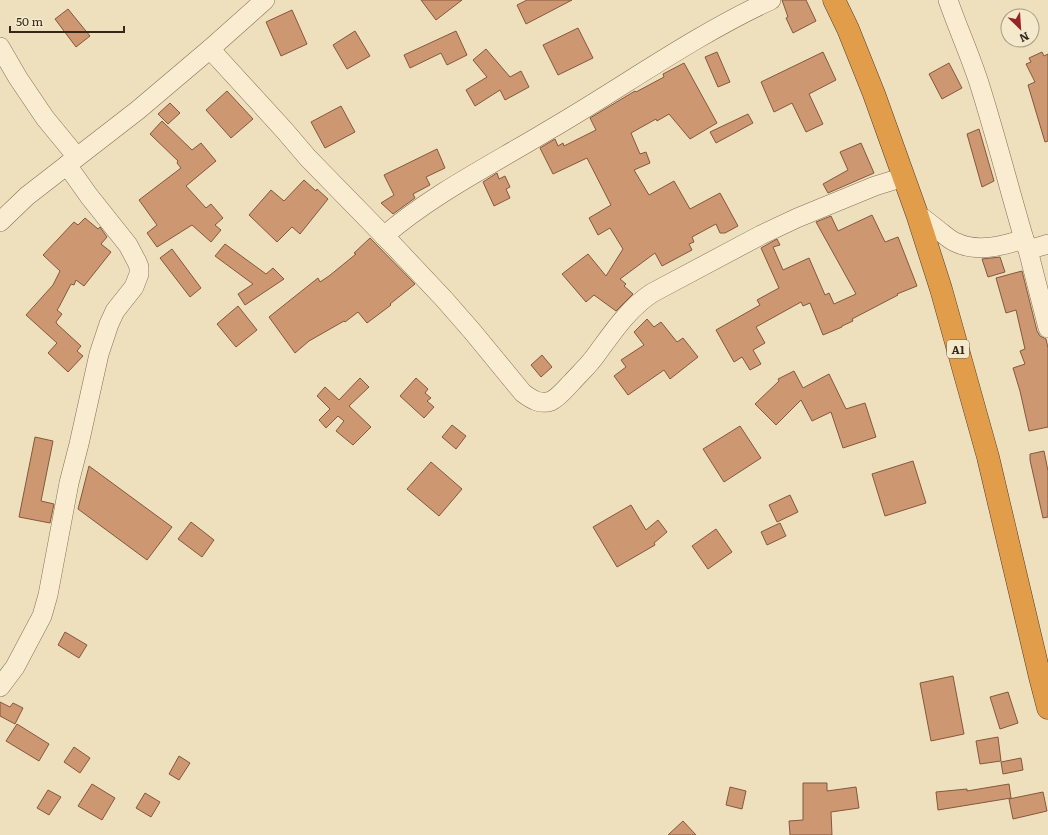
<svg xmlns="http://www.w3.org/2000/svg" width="1048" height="835" viewBox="0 0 1048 835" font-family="Literata,serif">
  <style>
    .building { fill: #cd9772; stroke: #85583c }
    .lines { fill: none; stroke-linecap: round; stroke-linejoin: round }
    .minor-casing { stroke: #866f56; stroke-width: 20 }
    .highway-casing { stroke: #533d2b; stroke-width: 23 }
    .minor { stroke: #f9ecd0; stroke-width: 19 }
    .highway { stroke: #e19d4a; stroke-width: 22 }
    .labels { text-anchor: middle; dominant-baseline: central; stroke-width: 3; stroke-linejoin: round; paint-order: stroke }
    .shield { fill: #f5e9cc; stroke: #6f6150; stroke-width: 1 }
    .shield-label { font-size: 11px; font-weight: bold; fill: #35271b }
  </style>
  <rect width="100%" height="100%" fill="#eedfbd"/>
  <g class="building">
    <path d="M421,0H462L436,20Z"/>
    <path d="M527,0H572L526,24L517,5Z"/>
    <path d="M782,0H806L816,21L793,33L786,18L788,17Z"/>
    <path d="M68,9L90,36L76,47L55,19Z"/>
    <path d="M292,10L307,44L281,56L266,22Z"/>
    <path d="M578,28L593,58L558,75L543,45Z"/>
    <path d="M355,31L370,56L347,69L333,45Z"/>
    <path d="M456,31L467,55L447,65L441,53L410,68L404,55Z"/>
    <path d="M486,49L510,77L521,71L529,87L505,100L500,90L475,106L466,90L487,77L473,60Z"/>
    <path d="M717,52L730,82L718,87L705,57Z"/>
    <path d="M823,52L836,80L809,94L823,124L806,132L792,103L774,112L761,82Z"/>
    <path d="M1042,52L1044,56L1048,54V141L1045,142L1028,85L1035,82L1026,64L1031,62L1029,58Z"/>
    <path d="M684,63L717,123L690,139L669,114L657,121L656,119L631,133L640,154L646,152L650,163L634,170L649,195L674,181L690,209L720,193L738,226L725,233H720L716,224L692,237L694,242L689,244L692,250L662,266L655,253L620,279L626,284L624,286L633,294L616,311L594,295L586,302L562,274L588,254L606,276L623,249L610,228L598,235L589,218L611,205L587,158L553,174L540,148L555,139L558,146L563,143L564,146L596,130L590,118L635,91L636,92L664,77L663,74Z"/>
    <path d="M949,63L962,88L942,99L929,74Z"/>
    <path d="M227,91L253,119L231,138L206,110Z"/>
    <path d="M170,103L180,113L168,124L158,114Z"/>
    <path d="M341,106L355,132L325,148L311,122Z"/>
    <path d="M748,114L753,123L716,143L710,132Z"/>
    <path d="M162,121L192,150L201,143L216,161L186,186L206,208L211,204L223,218L215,225L221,230L211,242L192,225L157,247L147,233L157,225L139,200L181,168L177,163L178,161L150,134Z"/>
    <path d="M979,129L994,181L982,187L967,134Z"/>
    <path d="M861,143L874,173L828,193L823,184L848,170L840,152Z"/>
    <path d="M437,149L445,168L426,177L430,185L413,194L415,198L393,214L381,203L394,195L384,175Z"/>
    <path d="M497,173L499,179L505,176L510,187L506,189L510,198L494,206L483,182Z"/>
    <path d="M304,180L316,191L317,189L328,199L300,234L292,227L277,242L249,215L271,190L284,201Z"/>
    <path d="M872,215L885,242L898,237L917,286L897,294L898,295L852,319L853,321L842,326V327L823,335L810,303L803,306L801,302L756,327L765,343L753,350L761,364L750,370L742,357L734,362L716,330L760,305L757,300L779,288L761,248L777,239L780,245L773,247L783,270L809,258L825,295L829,293L834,304L856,294L816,222L831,216L838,231Z"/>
    <path d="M85,218L98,229L100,227L107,237L101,244L111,252L84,286L76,280L74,285L71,284L59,307L57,310L62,314L56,322L57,324L81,346L77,351L83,356L68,372L48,353L57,343L26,315L53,285L60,271L43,255L74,222L78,225Z"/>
    <path d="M370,238L415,284L390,304L391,305L367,323L358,312L345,322L344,321L309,341L295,353L269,317L318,278L320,282L329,276L356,254L354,253Z"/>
    <path d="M225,244L266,274L273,268L284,279L245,305L238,294L253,284L215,256Z"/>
    <path d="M172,249L201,288L190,297L160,258Z"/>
    <path d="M1000,257L1005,272L988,277L982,259Z"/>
    <path d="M1022,271L1037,331L1040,336L1046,339L1048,348V427L1029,431L1020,391L1013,368L1025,364L1020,351L1025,349L1016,310L1006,313L996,278Z"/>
    <path d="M238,306L257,330L236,347L217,324Z"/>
    <path d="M647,319L654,327L661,322L677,342L683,338L698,357L670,379L664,370L628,395L614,376L626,367L621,360L644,345L634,332Z"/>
    <path d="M542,355L552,367L541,377L531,365Z"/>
    <path d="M794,371L803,388L829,374L846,409L865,403L876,437L843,448L831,412L812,421L801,400L776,425L755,404L779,381L778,379Z"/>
    <path d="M360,378L369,387L349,406L371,427L353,445L336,431L344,421L338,416L326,428L319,420L330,409L317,396L325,387L339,400Z"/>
    <path d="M416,378L428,389L425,393L431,398L427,401L434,407L424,418L400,396Z"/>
    <path d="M452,425L466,436L456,449L442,437Z"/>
    <path d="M740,426L761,458L724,482L703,449Z"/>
    <path d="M35,437L53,441L41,501L54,504L50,523L19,517Z"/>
    <path d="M1044,451L1048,471V517L1043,518L1030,460V454Z"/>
    <path d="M913,461L926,503L885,516L872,474Z"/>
    <path d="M431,462L462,489L439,516L407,489Z"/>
    <path d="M89,466L172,527L147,560L78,509Z"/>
    <path d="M790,495L798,512L777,522L769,505Z"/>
    <path d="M631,505L646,530L658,520L667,532L654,543L655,545L617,567L593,527Z"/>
    <path d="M191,522L214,540L202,557L178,539Z"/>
    <path d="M780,523L786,536L767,545L761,532Z"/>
    <path d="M716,529L732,552L708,569L692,546Z"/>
    <path d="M65,632L87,645L79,658L58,645Z"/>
    <path d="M953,676L964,734L931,741L920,683Z"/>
    <path d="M1008,692L1018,723L1000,729L990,697Z"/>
    <path d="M0,702L10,707L13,703L23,708L15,724L0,716Z"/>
    <path d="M17,724L49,744L39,761L6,741Z"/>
    <path d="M998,737L1001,761L980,764L976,741Z"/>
    <path d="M74,747L90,758L80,773L64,762Z"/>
    <path d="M179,756L190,763L179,780L169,774Z"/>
    <path d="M1021,758L1023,770L1003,774L1001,762Z"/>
    <path d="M803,783H827V791L856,787L859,808L831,812L832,835H790L789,821L803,820Z"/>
    <path d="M92,784L115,798L102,820L78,806Z"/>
    <path d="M1009,784L1011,798L938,810L936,792L967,789V791Z"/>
    <path d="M730,787L746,791L742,809L726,805Z"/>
    <path d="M48,790L61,797L49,815L37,808Z"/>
    <path d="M1043,792L1047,811L1013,819L1009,799Z"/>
    <path d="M145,793L160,802L151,817L136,808Z"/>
    <path d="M683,821L696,835H668Z"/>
  </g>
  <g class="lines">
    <g class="minor-casing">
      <g id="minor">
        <path d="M948,0C958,29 971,57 980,86C996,137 1009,188 1024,239"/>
        <path d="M0,47L18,78L45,118L77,157"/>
        <path d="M210,49L285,131L308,158L393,245L444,299L472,331L523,393C531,399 540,405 551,401C559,397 565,389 572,382C580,373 589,365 596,355C613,332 628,309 652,293L761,235L797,218L875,186L904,177"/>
        <path d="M917,214C926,220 934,227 942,233C946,236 950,240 955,242C977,253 1002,246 1024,239L1028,250L1048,244"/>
        <path d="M0,222L27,196L138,110L210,49L265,0"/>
        <path d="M384,236C434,193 493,164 549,130C623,87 693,36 771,0"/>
        <path d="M1028,250L1048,328"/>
        <path d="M0,687L15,667L42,616L48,595L69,483L79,444L99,354L109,324L115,311L134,287L139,274V267L137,262L128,245L89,196L67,165"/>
      </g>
    </g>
    <g class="highway-casing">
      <path id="highway" d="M834,0L848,29L874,94L917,214L941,289L988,457L1040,677L1048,708"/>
    </g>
    <use href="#minor" class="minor"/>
    <use href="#highway" class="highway"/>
  </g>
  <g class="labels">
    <rect class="shield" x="947" y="340" width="22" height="18" rx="3"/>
    <g class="shield-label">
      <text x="958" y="349">A1</text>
    </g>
  </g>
  <g transform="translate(1020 28) rotate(155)"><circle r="19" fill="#f5e9cc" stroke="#a89b85"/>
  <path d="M0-3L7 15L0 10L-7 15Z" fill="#962527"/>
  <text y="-6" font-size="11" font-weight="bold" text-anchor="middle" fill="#35271b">N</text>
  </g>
  <path d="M10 26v6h114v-6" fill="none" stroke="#35271b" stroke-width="2"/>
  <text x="16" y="26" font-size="12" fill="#35271b" stroke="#f5e9cc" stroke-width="3" paint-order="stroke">50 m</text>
</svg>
